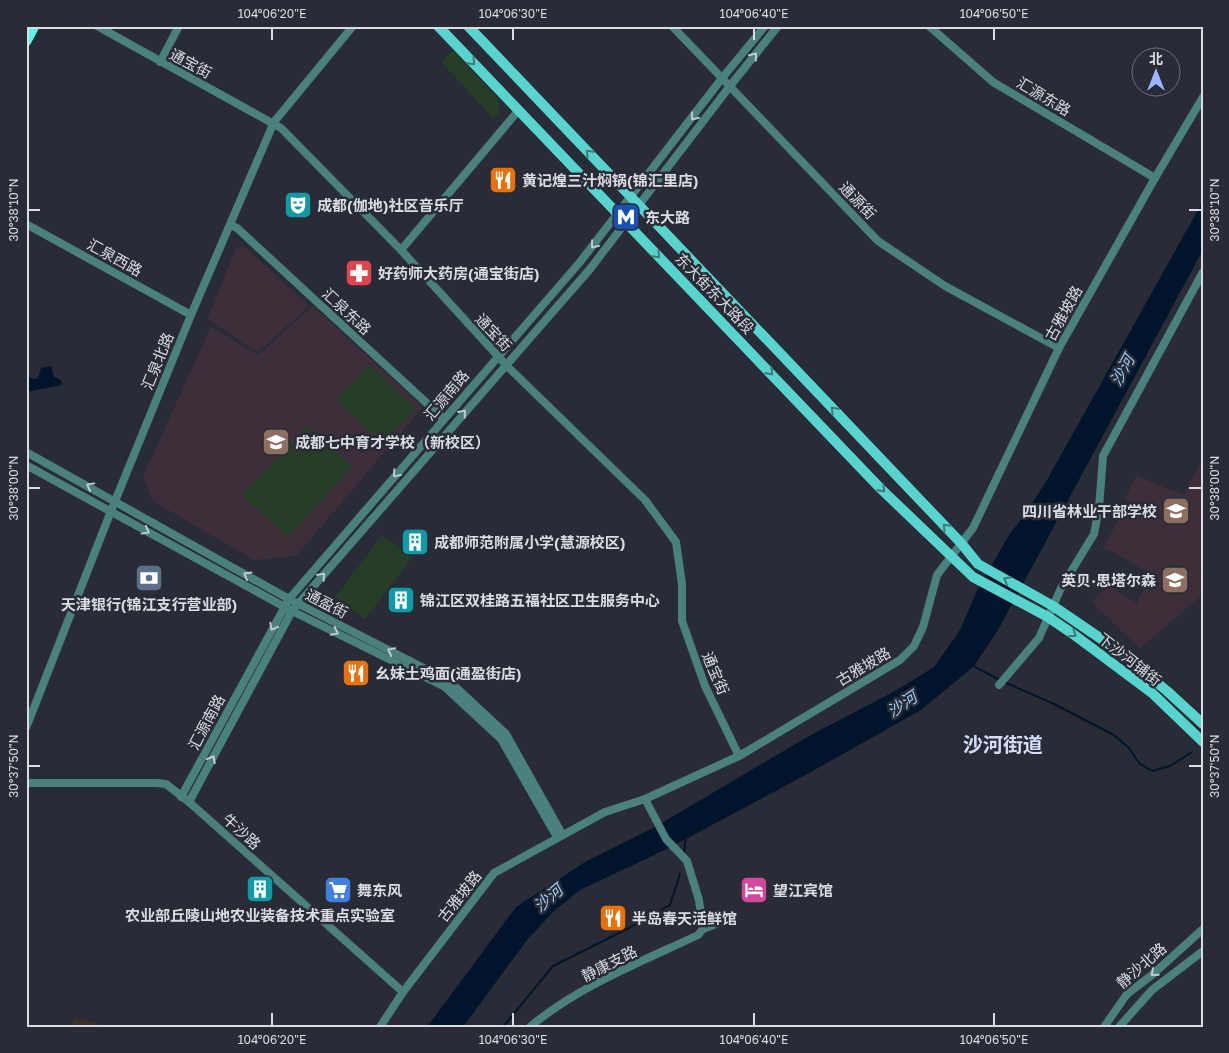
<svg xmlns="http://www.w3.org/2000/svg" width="1229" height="1053" viewBox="0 0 1229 1053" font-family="'Golos Text','Noto Sans SC',sans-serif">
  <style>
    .education { fill: #3e2e3a }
    .medical { fill: #3d3222 }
    .green { fill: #263d28 }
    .water { fill: #00152b }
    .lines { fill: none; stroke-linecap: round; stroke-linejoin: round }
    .stream { stroke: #00152b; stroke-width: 2 }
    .minor { stroke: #4a807d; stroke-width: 8 }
    .major { stroke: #58d4ce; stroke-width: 10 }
    .highway { stroke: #5af6ee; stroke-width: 11 }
    .oneway { stroke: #bdcacf }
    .oneway2 { stroke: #3e787a }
    .ticks { fill: none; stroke: #dadce3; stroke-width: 2 }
    .labels { text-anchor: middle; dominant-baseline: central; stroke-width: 5; stroke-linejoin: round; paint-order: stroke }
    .street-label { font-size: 15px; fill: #dadce3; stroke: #292c36 }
    .poi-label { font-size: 15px; font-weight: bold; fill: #dadce3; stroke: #292c36; text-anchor: start }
    .water-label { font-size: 16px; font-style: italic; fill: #9dcefa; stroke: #292c36 }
    .district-label { font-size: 20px; font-weight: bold; fill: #d3dcf8; stroke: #292c36 }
    .neatline { fill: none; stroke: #dadce3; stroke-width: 2 }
    .ticks-label { font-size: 12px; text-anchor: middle; fill: #dadce3 }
  </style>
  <rect width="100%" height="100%" fill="#292c36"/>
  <g class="education">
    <path d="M244,246L309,306L258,352L208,319L236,248Z"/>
    <path d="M313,306L423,407L296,556L254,560L153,501L143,477L211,327L258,355Z"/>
    <path d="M1203,458V572L1196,567L1203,575V594L1140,648L1092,603L1108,585L1137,604L1151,573L1103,547L1129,503L1174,525L1175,523L1125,499L1136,476L1184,495Z"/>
  </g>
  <path class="medical" d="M74,1018L96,1023L101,1027H71Z"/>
  <g class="green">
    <path d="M453,50L499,100V113L493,118L442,63Z"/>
    <path d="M369,364L416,409L382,444L336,399Z"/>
    <path d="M307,426L352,467L288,537L242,495Z"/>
    <path d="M382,535L412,558L365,619L335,597Z"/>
  </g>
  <g class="water">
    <path d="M1203,201V250L998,630L974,666L921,710L802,777L669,848L580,890L553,912L527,940L463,1027H427L516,907L585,862L655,827L809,736L897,690L934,667L960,630L977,591L1009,535L1026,513L1047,480Z"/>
    <path d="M51,366L54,377L61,380L62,385L26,392V375L33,379L38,378L41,368Z"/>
  </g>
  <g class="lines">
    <g class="stream">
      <path d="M973,666L1000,680"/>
      <path d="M1004,682L1054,704L1114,735L1129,748L1139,763L1152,771L1170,766L1192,752"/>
      <path d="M684,854L686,837"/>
      <path d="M503,1027L553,966L627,929L670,905L680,874"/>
    </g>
    <g class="minor">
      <path d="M97,26L281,128L401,250L507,366L645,500L676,542L682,584V621L705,686L739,756"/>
      <path d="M672,26L878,241L945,286L1059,348"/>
      <path d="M929,26L993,82L1155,178"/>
      <path d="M160,62L179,26"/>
      <path d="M26,224L191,315"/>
      <path d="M230,225L237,228L444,419"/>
      <path d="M401,250L518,111"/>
      <path d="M26,452L289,599L449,681L506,734L562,834"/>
      <path d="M26,465L292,611L445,687L501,739L557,837"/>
      <path d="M999,685L1039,638L1061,588L1094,534L1099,508L1103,456L1203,272"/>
      <path d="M26,728L111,511L191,315L274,122L353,26"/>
      <path d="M26,783H157L166,784L189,802L403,992"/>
      <path d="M181,797L289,599L580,262L723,77L765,26"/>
      <path d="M645,799L666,839L687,861L699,900L703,929"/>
      <path d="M189,802L292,611L590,269L730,86L778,26"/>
      <path d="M380,1027L403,992L494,873L605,812L645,799L739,756L900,660L914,646L923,627L937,575L973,528L1059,348L1155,178L1203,97"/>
      <path d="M530,1027C578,986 641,962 698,935L703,929L719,923"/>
      <path d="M1104,1027L1127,994L1152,975L1203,929"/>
      <path d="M1119,1027L1152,990L1203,951"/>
    </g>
    <g class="major">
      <path d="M438,26L880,488L973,577L1048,617L1073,634L1152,693L1203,742"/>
      <path d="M468,26L961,543L978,564L1053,606L1116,649L1167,691L1203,724"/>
    </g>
    <path class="highway" d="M26,41L34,26"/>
  </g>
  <defs><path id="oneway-chevron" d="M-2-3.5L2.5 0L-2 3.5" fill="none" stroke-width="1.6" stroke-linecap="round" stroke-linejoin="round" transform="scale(1.25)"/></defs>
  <g class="oneway">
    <use href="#oneway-chevron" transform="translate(754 56) rotate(-51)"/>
    <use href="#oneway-chevron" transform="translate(694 117) rotate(128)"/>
    <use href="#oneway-chevron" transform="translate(594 245) rotate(128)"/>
    <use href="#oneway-chevron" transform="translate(463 413) rotate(-49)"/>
    <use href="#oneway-chevron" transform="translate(396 474) rotate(131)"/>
    <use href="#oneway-chevron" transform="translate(90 486) rotate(-151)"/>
    <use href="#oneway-chevron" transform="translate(146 531) rotate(29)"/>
    <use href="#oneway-chevron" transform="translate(247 575) rotate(-150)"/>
    <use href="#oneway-chevron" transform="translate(322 576) rotate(-49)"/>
    <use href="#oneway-chevron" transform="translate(273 627) rotate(118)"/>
    <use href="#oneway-chevron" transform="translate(335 632) rotate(26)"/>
    <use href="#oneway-chevron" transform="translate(391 651) rotate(-153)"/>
    <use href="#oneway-chevron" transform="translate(212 759) rotate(-62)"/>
    <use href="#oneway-chevron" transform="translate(1154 973) rotate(139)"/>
  </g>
  <g class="oneway2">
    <use href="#oneway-chevron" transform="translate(472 62) rotate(47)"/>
    <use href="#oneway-chevron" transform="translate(589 153) rotate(-134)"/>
    <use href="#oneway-chevron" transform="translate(657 255) rotate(46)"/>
    <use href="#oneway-chevron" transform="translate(770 372) rotate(46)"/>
    <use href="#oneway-chevron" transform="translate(834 410) rotate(-134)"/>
    <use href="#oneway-chevron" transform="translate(882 489) rotate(45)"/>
    <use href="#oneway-chevron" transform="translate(946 527) rotate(-134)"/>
    <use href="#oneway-chevron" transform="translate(1007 580) rotate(-152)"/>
    <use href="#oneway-chevron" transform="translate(1073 634) rotate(35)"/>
  </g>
  <path class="ticks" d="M272,28V40M513,28V40M754,28V40M994,28V40M28,210H40M1189,210H1202M28,488H40M1189,488H1202M28,766H40M1189,766H1202M272,1013V1026M513,1013V1026M754,1013V1026M994,1013V1026"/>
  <defs>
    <g id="restaurant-square" transform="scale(1.4375)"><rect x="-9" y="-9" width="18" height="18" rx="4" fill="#e8710a" stroke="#292c36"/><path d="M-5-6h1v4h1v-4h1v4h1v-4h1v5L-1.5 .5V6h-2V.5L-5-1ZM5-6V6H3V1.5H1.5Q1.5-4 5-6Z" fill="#fff"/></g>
    <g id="theatre-square" transform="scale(1.4375)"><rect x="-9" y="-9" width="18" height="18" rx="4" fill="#0f9aa8" stroke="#292c36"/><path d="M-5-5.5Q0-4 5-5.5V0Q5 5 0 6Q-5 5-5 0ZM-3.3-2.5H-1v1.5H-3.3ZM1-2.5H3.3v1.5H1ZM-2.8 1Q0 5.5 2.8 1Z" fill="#fff"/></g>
    <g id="metro-square" transform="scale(1.4375)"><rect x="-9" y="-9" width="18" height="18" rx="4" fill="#1a4fb4" stroke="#292c36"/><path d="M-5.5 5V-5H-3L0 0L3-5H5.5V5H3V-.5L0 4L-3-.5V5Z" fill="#fff"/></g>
    <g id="pharmacy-square" transform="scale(1.4375)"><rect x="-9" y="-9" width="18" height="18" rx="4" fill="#e0444e" stroke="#292c36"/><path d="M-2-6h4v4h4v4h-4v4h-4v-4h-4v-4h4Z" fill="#fff"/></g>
    <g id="school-square" transform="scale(1.4375)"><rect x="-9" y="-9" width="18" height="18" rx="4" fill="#8d6e63" stroke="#292c36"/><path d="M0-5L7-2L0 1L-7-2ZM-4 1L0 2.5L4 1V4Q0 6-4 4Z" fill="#fff"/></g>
    <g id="university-square" transform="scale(1.4375)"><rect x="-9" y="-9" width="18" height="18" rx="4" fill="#8d6e63" stroke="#292c36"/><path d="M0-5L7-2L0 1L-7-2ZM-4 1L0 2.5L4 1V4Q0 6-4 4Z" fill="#fff"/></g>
    <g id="building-square" transform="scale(1.4375)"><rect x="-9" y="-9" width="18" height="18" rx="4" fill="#0f9aa8" stroke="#292c36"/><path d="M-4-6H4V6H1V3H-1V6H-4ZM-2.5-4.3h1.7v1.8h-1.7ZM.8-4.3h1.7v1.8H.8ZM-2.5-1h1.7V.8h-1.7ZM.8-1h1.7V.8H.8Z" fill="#fff"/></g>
    <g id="bank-square" transform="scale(1.4375)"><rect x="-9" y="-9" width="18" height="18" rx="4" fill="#5c6f8a" stroke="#292c36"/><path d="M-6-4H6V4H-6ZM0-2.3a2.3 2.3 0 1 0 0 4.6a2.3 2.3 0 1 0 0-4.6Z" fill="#fff"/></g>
    <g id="supermarket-square" transform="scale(1.4375)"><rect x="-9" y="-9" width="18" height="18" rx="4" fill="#3f7fe0" stroke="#292c36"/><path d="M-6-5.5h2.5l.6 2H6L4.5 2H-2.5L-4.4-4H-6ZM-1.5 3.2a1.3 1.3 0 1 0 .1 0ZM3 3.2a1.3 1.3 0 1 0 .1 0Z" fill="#fff"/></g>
    <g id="hotel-square" transform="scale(1.4375)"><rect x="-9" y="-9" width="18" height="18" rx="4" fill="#d1479c" stroke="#292c36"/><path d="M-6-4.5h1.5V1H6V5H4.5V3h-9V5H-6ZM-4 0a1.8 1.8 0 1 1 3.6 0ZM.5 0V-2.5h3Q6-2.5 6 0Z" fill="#fff"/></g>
  </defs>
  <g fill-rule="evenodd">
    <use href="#restaurant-square" x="503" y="180"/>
    <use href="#theatre-square" x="298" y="205"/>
    <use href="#metro-square" x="626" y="217"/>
    <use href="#pharmacy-square" x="359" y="273"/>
    <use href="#school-square" x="276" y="442"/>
    <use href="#university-square" x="1176" y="511"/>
    <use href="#building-square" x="415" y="542"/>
    <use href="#bank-square" x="149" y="578"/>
    <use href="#school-square" x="1175" y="580"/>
    <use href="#building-square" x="401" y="600"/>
    <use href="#restaurant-square" x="356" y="673"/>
    <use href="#building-square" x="260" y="889"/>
    <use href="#supermarket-square" x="338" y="890"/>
    <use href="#hotel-square" x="754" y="890"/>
    <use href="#restaurant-square" x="613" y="918"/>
  </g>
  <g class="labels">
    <g class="street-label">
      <text transform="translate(191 63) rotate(28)">通宝街</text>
      <text transform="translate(1044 96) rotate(31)">汇源东路</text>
      <text transform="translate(858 200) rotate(46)">通源街</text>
      <text transform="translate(115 257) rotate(29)">汇泉西路</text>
      <text transform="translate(715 293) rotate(46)">东大街东大路段</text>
      <text transform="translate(347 311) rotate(43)">汇泉东路</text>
      <text transform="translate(1063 313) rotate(-61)">古雅坡路</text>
      <text transform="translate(494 332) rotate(47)">通宝街</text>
      <text transform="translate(157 361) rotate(-68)">汇泉北路</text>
      <text transform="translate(446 395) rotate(-50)">汇源南路</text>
      <text transform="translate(327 603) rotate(27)">通盈街</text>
      <text transform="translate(1130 659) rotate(38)">下沙河铺街</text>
      <text transform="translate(863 666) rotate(-31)">古雅坡路</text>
      <text transform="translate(716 673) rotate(67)">通宝街</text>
      <text transform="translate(206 722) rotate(-62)">汇源南路</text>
      <text transform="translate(242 831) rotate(42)">牛沙路</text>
      <text transform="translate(459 896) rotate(-52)">古雅坡路</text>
      <text transform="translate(609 963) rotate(-27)">静康支路</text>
      <text transform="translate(1141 965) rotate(-41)">静沙北路</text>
    </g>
    <g class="poi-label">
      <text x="522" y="180">黄记煌三汁焖锅(锦汇里店)</text>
      <text x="317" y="205">成都(伽地)社区音乐厅</text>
      <text x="645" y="217">东大路</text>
      <text x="378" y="273">好药师大药房(通宝街店)</text>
      <text x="295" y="442">成都七中育才学校（新校区）</text>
      <text x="1157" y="511" text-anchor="end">四川省林业干部学校</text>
      <text x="434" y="542">成都师范附属小学(慧源校区)</text>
      <text x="1156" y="580" text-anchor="end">英贝·思塔尔森</text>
      <text x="420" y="600">锦江区双桂路五福社区卫生服务中心</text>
      <text x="149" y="604" text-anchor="middle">天津银行(锦江支行营业部)</text>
      <text x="375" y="673">幺妹土鸡面(通盈街店)</text>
      <text x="357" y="890">舞东风</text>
      <text x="773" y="890">望江宾馆</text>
      <text x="260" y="915" text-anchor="middle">农业部丘陵山地农业装备技术重点实验室</text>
      <text x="632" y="918">半岛春天活鲜馆</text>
    </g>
    <g class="water-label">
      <text transform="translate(1122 370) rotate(-61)">沙河</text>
      <text transform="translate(902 704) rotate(-34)">沙河</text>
      <text transform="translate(548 898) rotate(-41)">沙河</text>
    </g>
    <g class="district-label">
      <text x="1003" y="744">沙河街道</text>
    </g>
  </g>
  <rect width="1229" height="1053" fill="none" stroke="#292c36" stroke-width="55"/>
  <g transform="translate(1156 72)"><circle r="24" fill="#292c36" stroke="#70727b"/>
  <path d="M0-4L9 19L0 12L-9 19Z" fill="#9db4fd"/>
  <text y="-8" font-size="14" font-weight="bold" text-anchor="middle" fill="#dadce3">北</text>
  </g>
  <rect x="28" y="28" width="1174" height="998" class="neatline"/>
  <g class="ticks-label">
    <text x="272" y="18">104°06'20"E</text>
    <text x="513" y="18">104°06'30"E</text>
    <text x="754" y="18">104°06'40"E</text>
    <text x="994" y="18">104°06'50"E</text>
    <text transform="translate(14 210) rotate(-90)" y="4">30°38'10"N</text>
    <text transform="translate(1215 210) rotate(-90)" y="4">30°38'10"N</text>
    <text transform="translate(14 488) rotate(-90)" y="4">30°38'00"N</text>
    <text transform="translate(1215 488) rotate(-90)" y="4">30°38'00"N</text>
    <text transform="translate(14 766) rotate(-90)" y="4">30°37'50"N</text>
    <text transform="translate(1215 766) rotate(-90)" y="4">30°37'50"N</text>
    <text x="272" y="1044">104°06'20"E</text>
    <text x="513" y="1044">104°06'30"E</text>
    <text x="754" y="1044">104°06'40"E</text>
    <text x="994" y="1044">104°06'50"E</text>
  </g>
</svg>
